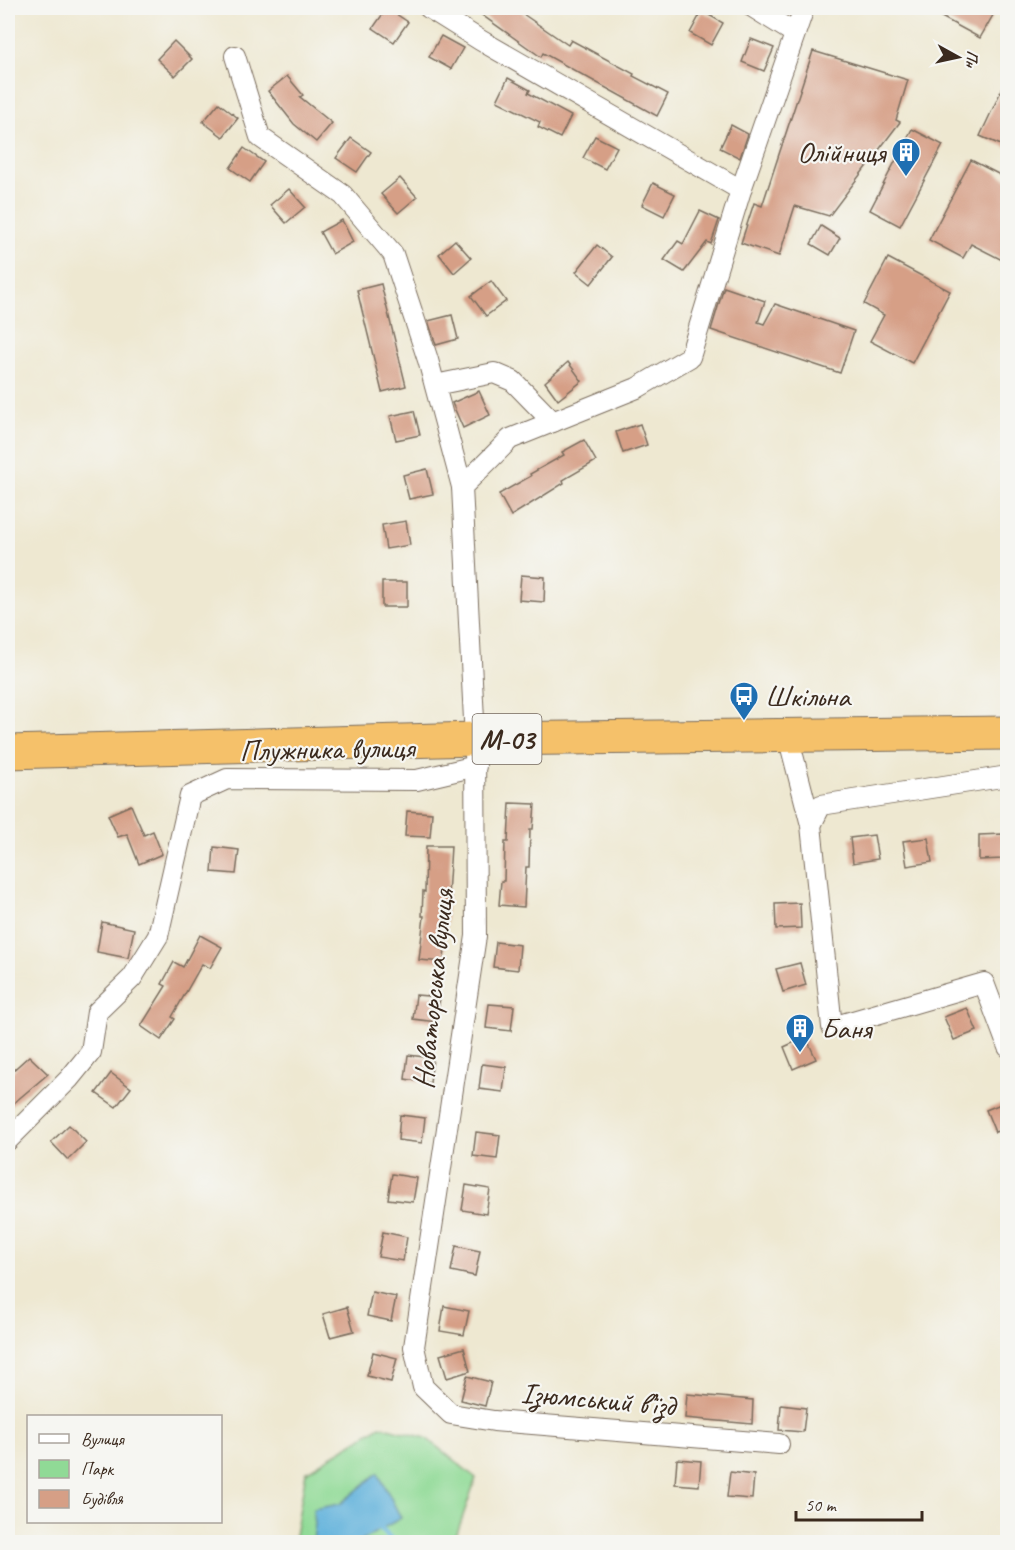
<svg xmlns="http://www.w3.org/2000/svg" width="1015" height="1550" viewBox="0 0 1015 1550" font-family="Caveat,sans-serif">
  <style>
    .green { fill: #90da96; stroke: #66825a; stroke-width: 1.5 }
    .water { fill: #62b2dc; stroke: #4e6e7d; stroke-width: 1.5 }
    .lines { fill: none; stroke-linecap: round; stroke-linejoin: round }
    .stream { stroke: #62b2dc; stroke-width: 5 }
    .building { fill: #d69f86 }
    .minor-casing { stroke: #7a6c5d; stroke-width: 22 }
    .trunk-casing { stroke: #7a6c5d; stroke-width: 35 }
    .minor { stroke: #fff; stroke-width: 20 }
    .trunk { stroke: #f5c16b; stroke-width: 33 }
    .labels { text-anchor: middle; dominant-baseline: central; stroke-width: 4.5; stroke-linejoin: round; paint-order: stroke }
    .shield { fill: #f6f6f2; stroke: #73675e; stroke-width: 1.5 }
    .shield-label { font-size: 28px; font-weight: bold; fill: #3b2a1e }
    .poi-label { font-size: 30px; fill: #3b2a1e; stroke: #f6f6f2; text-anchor: start }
    .street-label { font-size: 30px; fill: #3b2a1e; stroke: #f6f6f2 }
  </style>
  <rect width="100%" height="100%" fill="#f6f6f2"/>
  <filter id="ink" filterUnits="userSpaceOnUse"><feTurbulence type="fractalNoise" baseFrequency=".0167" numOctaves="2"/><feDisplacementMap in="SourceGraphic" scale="12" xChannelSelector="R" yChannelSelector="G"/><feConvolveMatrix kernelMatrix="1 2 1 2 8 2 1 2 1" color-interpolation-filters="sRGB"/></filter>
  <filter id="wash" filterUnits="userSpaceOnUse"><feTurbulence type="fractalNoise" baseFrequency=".008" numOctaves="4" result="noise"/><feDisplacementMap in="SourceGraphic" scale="24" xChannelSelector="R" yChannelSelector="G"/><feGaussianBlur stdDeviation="1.35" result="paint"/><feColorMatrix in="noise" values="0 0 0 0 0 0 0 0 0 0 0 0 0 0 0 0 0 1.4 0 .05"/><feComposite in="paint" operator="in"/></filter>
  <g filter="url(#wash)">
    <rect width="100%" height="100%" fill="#eee8d1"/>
    <path class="green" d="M380,1426L426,1438L476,1478L454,1542H297L294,1541L306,1472Z"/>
    <path class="water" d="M378,1473L401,1518L359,1542H313L315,1523L313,1509L340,1504Z"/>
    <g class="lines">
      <path class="stream" d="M380,1528L394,1542"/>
    </g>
    <g id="blocks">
      <g class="building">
        <path d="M387,8L408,22L394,42L373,28Z"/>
        <path d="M472,8H516L524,13L523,14L568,45L571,40L634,74L633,76L668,94L657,116L543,53L541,57Z"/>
        <path d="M925,8H997L980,38Z"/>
        <path d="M702,11L723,23L711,45L690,33Z"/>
        <path d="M441,36L463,48L451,69L429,57Z"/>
        <path d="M751,39L774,48L764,71L742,62Z"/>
        <path d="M174,41L192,59L175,76L157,59Z"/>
        <path d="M813,51L908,80L896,120L900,122L829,216L795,206L779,256L741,243L754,203L762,206Z"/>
        <path d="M287,76L303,95L300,97L332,123L316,142L294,124L268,91Z"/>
        <path d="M1008,76V148L980,136Z"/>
        <path d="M508,78L530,90L528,93L571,116L560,138L538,127L540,122L497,101Z"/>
        <path d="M219,103L238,118L223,137L203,122Z"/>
        <path d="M731,125L748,134L740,158L720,148Z"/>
        <path d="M912,129L943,145L900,226L870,210Z"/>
        <path d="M595,136L617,147L605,169L583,158Z"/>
        <path d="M351,138L371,152L357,172L336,158Z"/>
        <path d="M244,148L264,162L250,182L230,168Z"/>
        <path d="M971,160L1008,179V263L971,244L963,258L929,240Z"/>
        <path d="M400,178L417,197L398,213L381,194Z"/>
        <path d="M653,183L675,194L664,216L642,205Z"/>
        <path d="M289,189L305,207L286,223L270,205Z"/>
        <path d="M700,211L719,220L711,244L707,242L684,272L664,260L678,241L683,244Z"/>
        <path d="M342,220L353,242L332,254L320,232Z"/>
        <path d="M821,226L840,238L830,255L811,244Z"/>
        <path d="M455,240L471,258L454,273L439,254Z"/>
        <path d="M597,245L612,257L591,284L576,272Z"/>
        <path d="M888,258L950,291L912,363L870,341L884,315L864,304Z"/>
        <path d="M491,281L506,301L486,316L471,296Z"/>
        <path d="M381,284L406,386L382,392L357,290Z"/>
        <path d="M724,287L765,301L758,322L764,324L775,304L854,331L840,373L711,330Z"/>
        <path d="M452,315L458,339L436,345L428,321Z"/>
        <path d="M568,362L582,381L558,400L545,382Z"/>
        <path d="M479,391L490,415L463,428L452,403Z"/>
        <path d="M414,411L420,435L396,440L390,416Z"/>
        <path d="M640,424L647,445L623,453L616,432Z"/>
        <path d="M584,440L596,461L563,480L564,483L511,516L499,494L531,476L530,474L564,455L562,452Z"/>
        <path d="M427,469L433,494L409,499L403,475Z"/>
        <path d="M406,521L410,545L386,549L382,525Z"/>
        <path d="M521,575L545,577L544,602L519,600Z"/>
        <rect x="382" y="582" width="25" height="25"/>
        <path d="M510,803L535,804L533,829H530L529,867H526L524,907L499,905L501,881H504L505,842H508Z"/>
        <path d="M131,805L144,835L153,831L162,854L139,864L127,834L118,837L108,815Z"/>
        <path d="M407,811L432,813L430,837L405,836Z"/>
        <path d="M1003,834L1004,859L979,860V835Z"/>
        <path d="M874,835L878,859L853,863L850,838Z"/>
        <path d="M928,838L932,862L907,866L903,841Z"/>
        <path d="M426,846H451L444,962L419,960L424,916H422L423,891L425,892Z"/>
        <path d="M214,847L239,850L236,874L212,872Z"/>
        <path d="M800,903L801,928L776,929L775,904Z"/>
        <path d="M102,922L134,929L128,958L97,952Z"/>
        <path d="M200,935L222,947L210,968L202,964L172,1017L175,1019L161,1040L141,1026L166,986L162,984L174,962L183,967Z"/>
        <path d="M496,942L520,945L518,970L493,967Z"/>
        <path d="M800,963L806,985L783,992L776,969Z"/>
        <path d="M416,995L440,997L437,1022L413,1019Z"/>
        <path d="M489,1004L514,1006L511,1031L486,1028Z"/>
        <path d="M967,1008L977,1031L954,1040L944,1017Z"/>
        <path d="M806,1037L816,1059L793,1069L784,1047Z"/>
        <path d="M408,1055L433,1058L430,1083L405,1079Z"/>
        <path d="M29,1056L48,1074L8,1108V1075Z"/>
        <path d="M482,1064L506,1067L503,1092L479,1089Z"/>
        <path d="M111,1073L131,1088L116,1107L96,1093Z"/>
        <path d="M1008,1101V1128L995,1132L986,1110Z"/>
        <path d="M400,1115L425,1118L422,1143L398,1140Z"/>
        <path d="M69,1125L86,1142L68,1160L51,1142Z"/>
        <path d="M476,1132L500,1135L497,1159L473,1156Z"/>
        <path d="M392,1174L417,1178L413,1202L388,1199Z"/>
        <path d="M466,1185L490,1189L486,1214L462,1210Z"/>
        <path d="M383,1232L407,1237L403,1261L378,1257Z"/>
        <path d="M456,1246L480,1251L475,1276L451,1271Z"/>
        <path d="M372,1292L396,1297L391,1321L367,1316Z"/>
        <path d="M444,1306L469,1311L464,1335L440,1331Z"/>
        <path d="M347,1307L354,1331L330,1337L323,1314Z"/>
        <path d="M464,1348L470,1371L447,1378L440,1355Z"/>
        <path d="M373,1352L397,1358L391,1382L367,1376Z"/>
        <path d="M467,1376L491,1382L485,1406L461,1400Z"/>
        <path d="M687,1394L753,1400L752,1424L685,1418Z"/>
        <path d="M781,1405L806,1408L803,1432L779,1430Z"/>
        <path d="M677,1459L701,1461L699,1486L675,1484Z"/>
        <path d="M730,1472L754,1475L752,1499L727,1497Z"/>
      </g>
    </g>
  </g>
  <g filter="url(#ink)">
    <use href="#blocks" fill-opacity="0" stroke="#7a6c5d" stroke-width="1.5"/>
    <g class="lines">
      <g class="minor-casing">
        <g id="minor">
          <path d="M429,8L480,40L741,190"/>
          <path d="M754,8L794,33"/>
          <path d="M235,56L260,137L343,195L393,254L428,360L462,487"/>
          <path d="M435,385L494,373L513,381L553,422"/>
          <path d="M788,736L811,825L832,1027L984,983L1008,1047"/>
          <path d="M811,825L821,805L1008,776"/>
          <path d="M8,1140L69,1079L91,1052L97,1012L132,978L158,936L190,796L227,779L417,780L476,766"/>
          <path d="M779,1444L494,1421L451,1414L423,1387L414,1347L476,936L475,739L462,487L510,439L637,388L690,357L741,190L804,8"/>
        </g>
      </g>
      <g class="trunk-casing">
        <path id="trunk" d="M8,752L475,739L1008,733"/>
      </g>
      <use href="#minor" class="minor"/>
      <use href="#trunk" class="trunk"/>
    </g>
  </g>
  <defs>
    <g id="building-pin" transform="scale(1.5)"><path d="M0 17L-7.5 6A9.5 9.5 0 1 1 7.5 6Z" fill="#1f6fb2" stroke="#f6f6f2"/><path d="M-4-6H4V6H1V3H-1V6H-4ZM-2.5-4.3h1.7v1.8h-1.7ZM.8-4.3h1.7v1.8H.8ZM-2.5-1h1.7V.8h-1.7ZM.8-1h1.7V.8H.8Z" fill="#fff"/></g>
    <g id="bus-pin" transform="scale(1.5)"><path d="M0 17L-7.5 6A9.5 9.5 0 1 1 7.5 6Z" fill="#1f6fb2" stroke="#f6f6f2"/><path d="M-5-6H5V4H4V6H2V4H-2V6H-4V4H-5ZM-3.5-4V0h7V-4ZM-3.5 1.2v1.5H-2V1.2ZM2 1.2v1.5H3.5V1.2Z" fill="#fff"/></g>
  </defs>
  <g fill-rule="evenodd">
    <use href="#building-pin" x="906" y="152"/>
    <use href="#bus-pin" x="744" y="696"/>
    <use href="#building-pin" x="800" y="1028"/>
  </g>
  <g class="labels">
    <rect class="shield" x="472.5" y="714" width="69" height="50" rx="4.5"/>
    <g class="shield-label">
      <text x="507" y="739">М-03</text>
    </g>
    <g class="poi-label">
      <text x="885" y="152" text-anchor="end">Олійниця</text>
      <text x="765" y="696">Шкільна</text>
      <text x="821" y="1028">Баня</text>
    </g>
    <g class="street-label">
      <text transform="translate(327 749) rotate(-1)">Плужника вулиця</text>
      <text transform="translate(433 989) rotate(-84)">Новаторська вулиця</text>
      <text transform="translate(598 1399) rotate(5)">Ізюмський в’їзд</text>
    </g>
  </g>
  <rect width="1015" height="1550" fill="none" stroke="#f6f6f2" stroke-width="30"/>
  <rect x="27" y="1415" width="195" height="108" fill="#f6f6f2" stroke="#aba49d" stroke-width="1.5"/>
  <rect x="39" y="1434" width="30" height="9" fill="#ffffff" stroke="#aba49d" stroke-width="1.5"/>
  <text x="81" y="1445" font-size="18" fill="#3b2a1e">Вулиця</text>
  <rect x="39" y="1460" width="30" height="18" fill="#90da96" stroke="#aba49d" stroke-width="1.5"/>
  <text x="81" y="1475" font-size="18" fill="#3b2a1e">Парк</text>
  <rect x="39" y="1490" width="30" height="18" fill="#d69f86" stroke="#aba49d" stroke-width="1.5"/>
  <text x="81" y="1505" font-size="18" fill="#3b2a1e">Будівля</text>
  <g transform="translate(958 57) rotate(98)" stroke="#f6f6f2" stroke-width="4.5" paint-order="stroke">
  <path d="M0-4.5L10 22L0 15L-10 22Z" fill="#3b2a1e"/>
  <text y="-9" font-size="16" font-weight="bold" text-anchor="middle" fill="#3b2a1e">Пн</text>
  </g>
  <path d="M796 1511v9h126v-9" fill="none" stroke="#3b2a1e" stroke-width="3"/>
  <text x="805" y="1511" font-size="18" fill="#3b2a1e" stroke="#f6f6f2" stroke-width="4.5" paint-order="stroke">50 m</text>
</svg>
